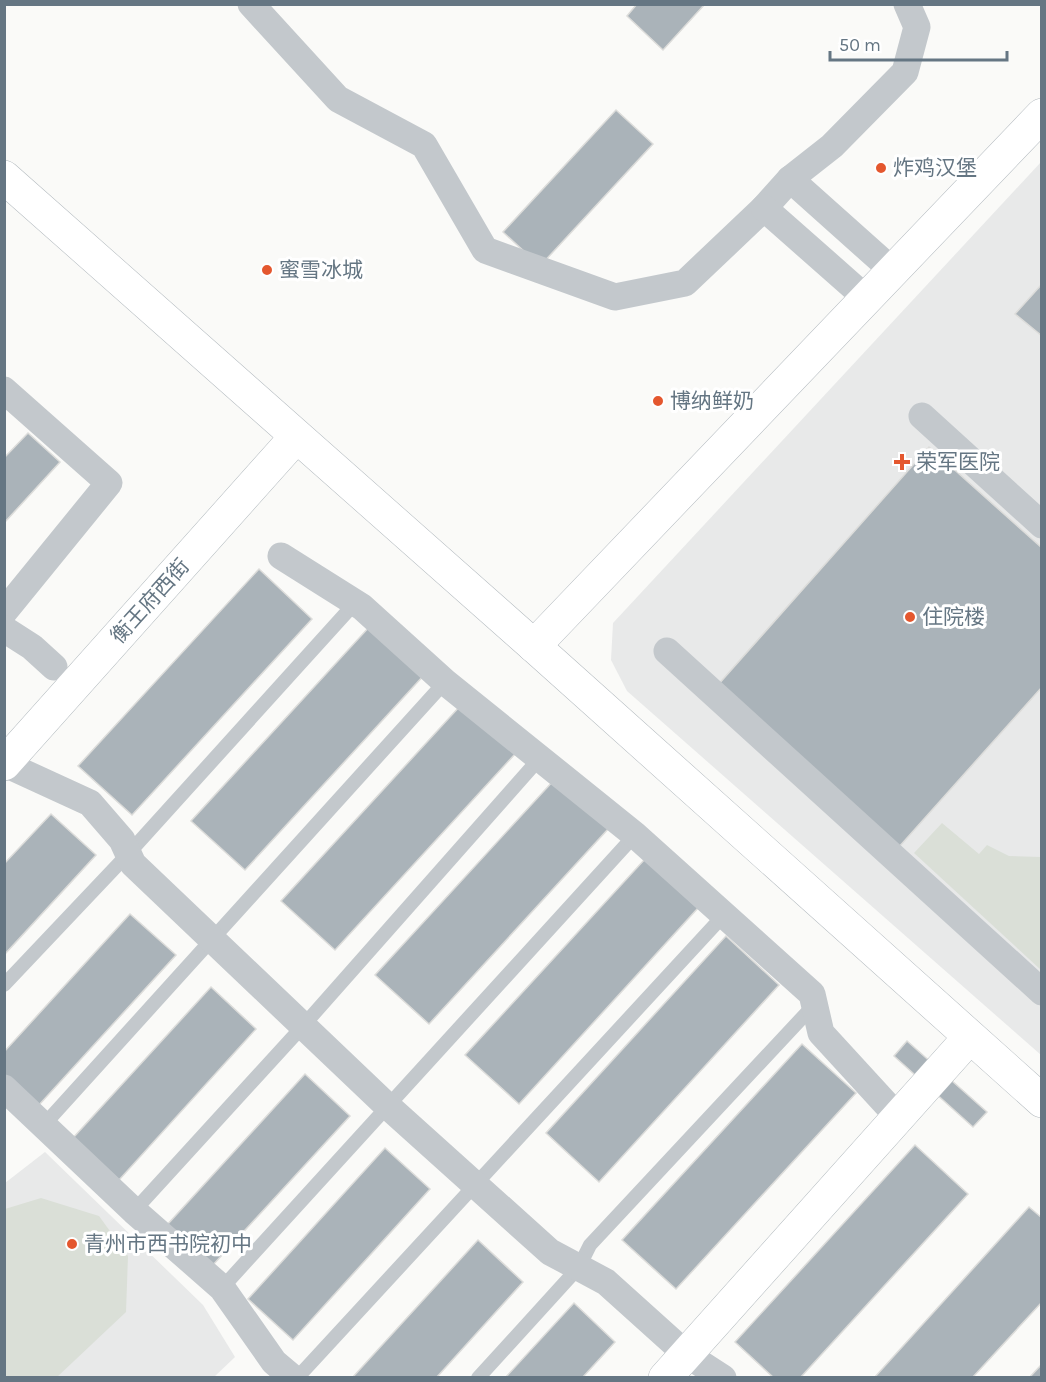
<svg xmlns="http://www.w3.org/2000/svg" width="1046" height="1382" viewBox="0 0 1046 1382" font-family="Karla,'Noto Sans SC',sans-serif">
  <style>
    .built { fill: #e8e9e9 }
    .green { fill: #dadfd7 }
    .building { fill: #aab3b9; stroke: #dcdcda; stroke-width: 1.5 }
    .lines { fill: none; stroke-linecap: round; stroke-linejoin: round }
    .secondary-casing { stroke: #b3babf; stroke-width: 34 }
    .lane { stroke: #c3c8cc; stroke-width: 14 }
    .street { stroke: #c3c8cc; stroke-width: 27 }
    .secondary { stroke: #fff; stroke-width: 33 }
    .poi-dot { fill: #e4572e; stroke: #fff; stroke-width: 2 }
    .labels { text-anchor: middle; dominant-baseline: central; stroke-width: 6; stroke-linejoin: round; paint-order: stroke }
    .poi-label { font-size: 21px; fill: #657683; stroke: #fff; text-anchor: start }
    .street-label { font-size: 21px; fill: #657683; stroke: #fff }
  </style>
  <rect width="100%" height="100%" fill="#fafaf8"/>
  <g class="built">
    <path d="M1041,162V1055L627,691L611,660L613,623Z"/>
    <path d="M45,1152L203,1305L235,1357L214,1377L5,1378V1183Z"/>
  </g>
  <g class="green">
    <path d="M942,823L979,854L987,845L1009,856L1041,857V970L914,853Z"/>
    <path d="M41,1198L99,1216L128,1256L126,1312L57,1377H5V1209Z"/>
  </g>
  <g class="building">
    <path d="M637,4H705L663,50L627,16Z"/>
    <path d="M616,110L653,144L540,266L503,232Z"/>
    <path d="M1042,284V336L1015,314Z"/>
    <path d="M28,433L60,462L4,523V458Z"/>
    <path d="M929,447L1042,548V687L890,857L709,695Z"/>
    <path d="M259,569L312,619L132,815L78,766Z"/>
    <path d="M371,625L425,674L245,870L191,821Z"/>
    <path d="M461,705L515,754L335,950L281,901Z"/>
    <path d="M555,779L609,828L429,1024L375,975Z"/>
    <path d="M51,814L96,855L4,955V864Z"/>
    <path d="M645,859L698,908L519,1104L465,1055Z"/>
    <path d="M130,914L176,955L38,1106L4,1075V1052Z"/>
    <path d="M726,936L779,985L599,1182L546,1133Z"/>
    <path d="M211,987L256,1029L119,1180L73,1138Z"/>
    <path d="M907,1041L987,1112L973,1127L894,1056Z"/>
    <path d="M802,1044L856,1093L676,1289L622,1240Z"/>
    <path d="M305,1074L350,1116L212,1266L167,1225Z"/>
    <path d="M915,1145L968,1194L800,1378H774L735,1342Z"/>
    <path d="M385,1148L430,1189L293,1340L248,1299Z"/>
    <path d="M1029,1207L1042,1218V1302L972,1378H874Z"/>
    <path d="M478,1240L523,1282L436,1378H352Z"/>
    <path d="M574,1303L615,1342L582,1378H505Z"/>
    <path d="M1042,1364V1378H1029Z"/>
  </g>
  <g class="lines">
    <g class="secondary-casing">
      <g id="secondary">
        <path d="M4,177L534,646L1042,1101"/>
        <path d="M534,646L1042,115"/>
        <path d="M4,764L296,437"/>
        <path d="M665,1378L969,1038"/>
      </g>
    </g>
    <g class="lane">
      <path d="M4,985L128,854L355,603"/>
      <path d="M43,1126L445,682"/>
      <path d="M134,1211L303,1026L539,759"/>
      <path d="M222,1288L635,835"/>
      <path d="M297,1378L723,916"/>
      <path d="M478,1378L579,1267L590,1245L814,1005"/>
    </g>
    <g class="street">
      <path d="M251,4L338,99L424,145L485,250L615,297L685,283L764,208L790,179L832,146L905,72L917,27L907,4"/>
      <path d="M790,179L893,271"/>
      <path d="M764,208L867,299"/>
      <path d="M4,390L109,483L4,612"/>
      <path d="M922,416L1042,525"/>
      <path d="M281,556L362,607L445,682L635,835L812,994L821,1033L898,1117"/>
      <path d="M4,629L32,647L54,667"/>
      <path d="M667,651L1042,992"/>
      <path d="M5,764L90,803L122,840L133,864L382,1101L550,1252L606,1282L686,1354L723,1378"/>
      <path d="M4,1088L134,1211L222,1288L274,1362L293,1378"/>
    </g>
    <use href="#secondary" class="secondary"/>
  </g>
  <g class="poi-dot">
    <circle cx="881" cy="168" r="6"/>
    <circle cx="267" cy="270" r="6"/>
    <circle cx="658" cy="401" r="6"/>
    <path d="M899 453h6v6h6v6h-6v6h-6v-6h-6v-6h6z"/>
    <circle cx="910" cy="617" r="6"/>
    <circle cx="72" cy="1244" r="6"/>
  </g>
  <g class="labels">
    <g class="poi-label">
      <text x="893" y="168">炸鸡汉堡</text>
      <text x="279" y="270">蜜雪冰城</text>
      <text x="670" y="401">博纳鲜奶</text>
      <text x="916" y="462">荣军医院</text>
      <text x="922" y="617">住院楼</text>
      <text x="84" y="1244">青州市西书院初中</text>
    </g>
    <g class="street-label">
      <text transform="translate(150 601) rotate(-48)">衡王府西街</text>
    </g>
  </g>
  <rect width="1046" height="1382" fill="none" stroke="#657683" stroke-width="12"/>
  <path d="M830 51v9h177v-9" fill="none" stroke="#657683" stroke-width="3"/>
  <text x="839" y="51" font-size="18" fill="#657683" stroke="#ffffff" stroke-width="4.5" paint-order="stroke">50 m</text>
</svg>
